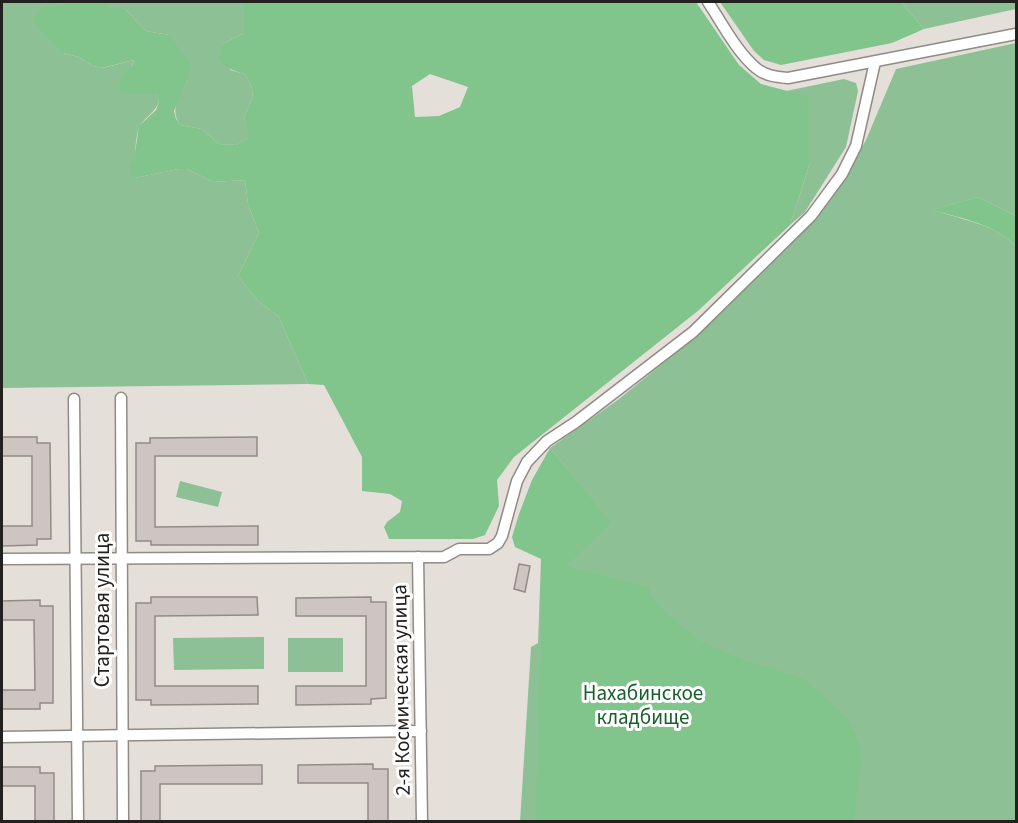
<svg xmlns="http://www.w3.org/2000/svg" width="1018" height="823" viewBox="0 0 1018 823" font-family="'Source Sans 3',sans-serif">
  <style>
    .green { fill: #8ec095 }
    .forest { fill: #81c48c; fill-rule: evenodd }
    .building { fill: #cdc5c2; stroke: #928b88; stroke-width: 1.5 }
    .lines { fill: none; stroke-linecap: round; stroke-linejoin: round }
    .street-casing { stroke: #908b85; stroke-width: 13 }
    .street { stroke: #fff; stroke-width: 10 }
    .labels { text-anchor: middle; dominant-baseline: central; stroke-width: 6; stroke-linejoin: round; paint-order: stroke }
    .street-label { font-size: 21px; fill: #23211f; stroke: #fff }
    .park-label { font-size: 21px; fill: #175f2b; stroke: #fff }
  </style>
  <rect width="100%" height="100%" fill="#e5dfd9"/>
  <g class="green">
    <path d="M2,2H244V33L223,44L230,70L245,74C257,94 253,97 244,117L250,138L236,145L219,144L202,129L180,125C169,109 180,97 187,81L169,35L146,31L126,10L63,53L79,57L93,66L103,68L134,60L122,93H156L159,102C155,112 147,116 141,124C134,134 135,165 135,178L178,169H187L213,182L245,180L248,204L259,233L238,276L256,299L279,317L308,384L2,388Z"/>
    <path d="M901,2H1016V9L924,29Z"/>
    <path d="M1016,43V216L978,197L933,210C962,220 993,223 1016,246V821L520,822L531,647L538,643L541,559L610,522L550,448L619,399L699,334L810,225L847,174L866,140L896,69Z"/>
    <path d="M844,79L856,83L858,91L846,147L805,212L790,225L810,163V98L786,91Z"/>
    <path d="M180,481L222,492L218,507L176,497Z"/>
    <path d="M264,637V669L174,670L173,638Z"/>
    <rect x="288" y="638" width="55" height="34"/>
  </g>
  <g class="forest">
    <path d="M106,2L110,8L126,10L146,31L169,35L191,65L187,81L174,111L176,119L180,125L202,129L219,144L236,145L249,138L244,117C253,97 257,94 245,74C234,71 226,69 219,59L223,44L244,33V2H696L739,65L761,84L810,97V163L790,225L699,310L514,457L497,480L499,506L485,535L473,539H389L384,527L387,522L400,512L402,501L390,494L362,491V457L324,385L308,384L279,317L256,299L238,276L259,233L248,204L245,180L213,182L187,169H178L135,178L129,173V165L134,159L139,126L156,110L159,102L156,94L122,93L118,85C122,72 132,72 134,60L102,68L93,66L79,57L63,53L35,24L33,17L45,6ZM430,74L468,87L460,107L439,116L415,117L412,86Z"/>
    <path d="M720,2H901L924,29L892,43L781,65L764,60L754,51Z"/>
    <path d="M978,197L1016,216V246C994,224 961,218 932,210Z"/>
    <path d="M550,448L611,522L566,566L650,587V595L664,612L700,641L740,659L802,678L819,692L850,722L859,743L861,766L854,821H536L538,696L541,661V559L515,547L512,537L519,514L532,480Z"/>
  </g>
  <g class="building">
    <path d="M2,437H37V443H50L51,539H37V545L2,546V526H32V456H2Z"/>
    <path d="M257,437V456H155V527L258,526V545H151V541H136V443H150V438Z"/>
    <path d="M519,564L530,566L525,592L514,589Z"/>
    <path d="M151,597H257L258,615L155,616V686H258V704L151,705V700H136V603H151Z"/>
    <path d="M371,597V602H386V698L371,699V704L296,705V686H366V616H296V598Z"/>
    <path d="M40,600V606H53V703H40V709H2V690H35L34,620H2V601Z"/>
    <path d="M373,764V769H388V822H368V783H298V765Z"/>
    <path d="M262,765V784H160V822H141V771H155V766Z"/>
    <path d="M2,767H40V773H54V822H35V786H2Z"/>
  </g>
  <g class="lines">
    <g class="street-casing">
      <g id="street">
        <path d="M708,2C722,23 736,51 756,68C765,76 777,77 788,78L1016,34"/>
        <path d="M121,398L123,822"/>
        <path d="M74,399L78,822"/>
        <path d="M418,557L422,822"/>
        <path d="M2,559L444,557L459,549H489L498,543L502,536L517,481L527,462L547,441L576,422L693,332L811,216L842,174L856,146L875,62"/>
        <path d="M2,737L421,731"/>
      </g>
    </g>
    <use href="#street" class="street"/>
  </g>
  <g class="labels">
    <g class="street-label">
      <text transform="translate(102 610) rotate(-90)">Стартовая улица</text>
      <text transform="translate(401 690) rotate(-91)">2-я Космическая улица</text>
    </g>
    <g class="park-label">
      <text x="643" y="693">Нахабинское<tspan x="643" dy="24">кладбище</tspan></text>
    </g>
  </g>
  <rect width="1018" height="823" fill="none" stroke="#23211f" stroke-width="6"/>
</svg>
